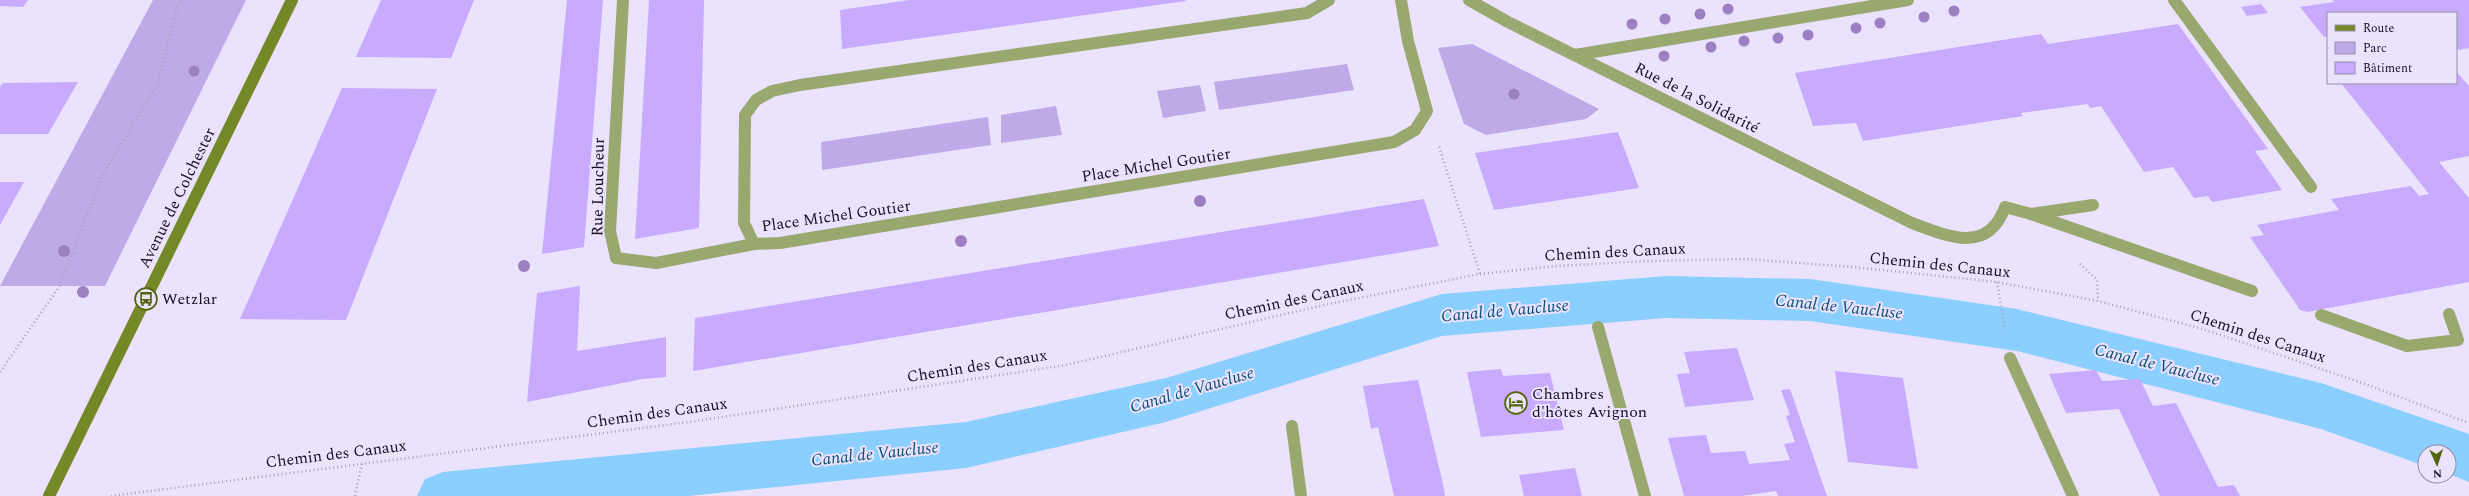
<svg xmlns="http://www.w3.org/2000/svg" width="2469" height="496" viewBox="0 0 2469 496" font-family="Spectral,serif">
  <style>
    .green { fill: #bfaae8 }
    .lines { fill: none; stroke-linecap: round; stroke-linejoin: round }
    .canal { fill: #8bcffe; fill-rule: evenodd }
    .building { fill: #c8abfe }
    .path { stroke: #a9a0ba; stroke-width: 2.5; stroke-dasharray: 1 3; stroke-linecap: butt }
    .lane { stroke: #99a86e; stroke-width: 12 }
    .street { stroke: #99a86e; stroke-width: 12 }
    .secondary { stroke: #758827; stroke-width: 12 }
    .tree { fill: #9b81c1 }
    .labels { text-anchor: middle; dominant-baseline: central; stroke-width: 4; stroke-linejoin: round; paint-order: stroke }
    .street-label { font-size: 16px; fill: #170e26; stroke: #ebe2fe }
    .poi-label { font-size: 16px; fill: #170e26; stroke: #ebe2fe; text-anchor: start }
    .water-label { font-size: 17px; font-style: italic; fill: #074f75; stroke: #ebe2fe }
  </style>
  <rect width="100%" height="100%" fill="#ebe2fe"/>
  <g class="green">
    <path d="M153,0H246L105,286H0Z"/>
    <path d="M1472,44L1599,109L1586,119L1486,135L1464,124L1438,48Z"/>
    <path d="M1347,64L1354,90L1219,110L1214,82Z"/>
    <path d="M1200,85L1206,111L1163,118L1157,91Z"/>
    <path d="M1056,106L1062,135L1001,143V115Z"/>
    <path d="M988,117L991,145L822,170L821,142Z"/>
  </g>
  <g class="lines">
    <path class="canal" d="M1666,276L1810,279L2017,309L2321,383L2469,434V482L2449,474V452H2425V466L2321,429L2017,351L1810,321L1666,318L1442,336L1166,422L966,468L688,496H417L425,479L443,472L966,422L1166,378L1442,294Z"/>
  </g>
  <g class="building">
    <path d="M0,0H28L23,7L0,6Z"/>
    <path d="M381,0H474L451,58L356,57Z"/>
    <path d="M567,0H603L584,247L542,254Z"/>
    <path d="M649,0H704L699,228L635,239Z"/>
    <path d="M909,0H1186V1L842,49L840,10Z"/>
    <path d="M2333,0H2469V48L2459,50L2456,47V13H2328V36L2324,37L2300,7L2334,2Z"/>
    <path d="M2261,4L2268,13L2247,16L2241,7Z"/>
    <path d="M2178,24L2268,149L2255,151L2282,190L2212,202L2208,196L2194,198L2173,167L2144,172L2101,106L2090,108L2088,104L2021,113L2023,116L1863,141L1856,123L1813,126L1795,73L2041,34L2048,44Z"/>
    <path d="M2456,71L2469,86V156L2439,162L2469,198V282L2307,312L2300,310L2250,237L2264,235L2257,225L2339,210L2331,199L2411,186L2419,196L2429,194L2341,83H2456Z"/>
    <path d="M78,82L48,134H0V87L3,83Z"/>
    <path d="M342,88L437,89L346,320L240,319Z"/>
    <path d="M1618,132L1639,188L1494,210L1475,153Z"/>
    <path d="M0,182H24L0,225Z"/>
    <path d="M1424,199L1439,246L693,371L695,318Z"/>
    <path d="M580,286L577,351L666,337V377L643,379L527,402L537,293Z"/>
    <path d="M1737,348L1754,400L1685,407L1677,374L1690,373L1684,352Z"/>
    <path d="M1501,369L1503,376L1550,373L1564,430L1481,437L1467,372Z"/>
    <path d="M2096,370L2102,381L2140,379L2153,406L2176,403L2218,487L2234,485L2240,496H2160L2119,409L2066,413L2049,374Z"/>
    <path d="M1835,371L1903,378L1918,469L1848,462Z"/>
    <path d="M1418,380L1443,484L1445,496H1394L1378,427L1371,429L1363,386Z"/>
    <path d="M1790,389L1827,496H1778L1776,491L1741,496H1684L1668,438L1706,435L1711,453L1745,451L1749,464L1790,460L1784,444L1795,442L1786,416L1790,415L1781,390Z"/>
    <path d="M1575,468L1582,496H1524L1519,475Z"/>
  </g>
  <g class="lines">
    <g class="path">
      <path d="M1439,147L1480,274"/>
      <path d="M2080,264L2097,280L2098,301"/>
      <path d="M1997,282L2005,330"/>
      <path d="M0,372L59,287L103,174L157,85L178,5L182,0"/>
      <path d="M111,496L689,422L1066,365L1324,305L1480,274L1556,266L1648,261L1746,259L1853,267L1997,282L2098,301L2203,329L2368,385L2469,423"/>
      <path d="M355,496L362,463"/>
    </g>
    <g class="lane">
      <path d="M2174,0L2311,187"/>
      <path d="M1575,55L1908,0"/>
      <path d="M2031,214L2252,291"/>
      <path d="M1912,223C1949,237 1988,254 2005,207L2031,214L2093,205"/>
      <path d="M2321,315L2407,346L2458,340L2449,314"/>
    </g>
    <g class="street">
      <path d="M623,0L610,231L616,258L656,263L754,244"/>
      <path d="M1329,0L1307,13L800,85L772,91L756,100L745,115L744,223L754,244L780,243L1394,142L1415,130L1427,111L1408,41L1401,0"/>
      <path d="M1469,0L1508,22L1912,223"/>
      <path d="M1598,327L1645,496"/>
      <path d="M2010,358L2073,496"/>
      <path d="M1292,426L1301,496"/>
    </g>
    <path class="secondary" d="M49,496L292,0"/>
  </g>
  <g class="tree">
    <circle cx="1728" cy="9" r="5.5"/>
    <circle cx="1954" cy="11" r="5.5"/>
    <circle cx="1700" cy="14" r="5.5"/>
    <circle cx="1924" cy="17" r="5.5"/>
    <circle cx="1665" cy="19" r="5.5"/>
    <circle cx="1880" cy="23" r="5.5"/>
    <circle cx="1632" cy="24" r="5.5"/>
    <circle cx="1856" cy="28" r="5.5"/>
    <circle cx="1808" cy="35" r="5.5"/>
    <circle cx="1778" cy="38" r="5.5"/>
    <circle cx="1744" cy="41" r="5.5"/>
    <circle cx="1711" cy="47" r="5.5"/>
    <circle cx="1664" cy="56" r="5.5"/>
    <circle cx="194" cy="71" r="5.5"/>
    <circle cx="1514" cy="94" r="5.5"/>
    <circle cx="1200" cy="201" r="6"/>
    <circle cx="961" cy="241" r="6"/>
    <circle cx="64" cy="251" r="6"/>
    <circle cx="524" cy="266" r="6"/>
    <circle cx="83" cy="292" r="6"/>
  </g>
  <defs>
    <g id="bus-ring" transform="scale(1.15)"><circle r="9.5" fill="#ebe2fe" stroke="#546409" stroke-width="1.5"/><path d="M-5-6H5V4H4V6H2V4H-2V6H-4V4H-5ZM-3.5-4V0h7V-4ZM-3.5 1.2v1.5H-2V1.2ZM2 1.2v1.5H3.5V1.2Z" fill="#546409"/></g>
    <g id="hotel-ring" transform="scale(1.15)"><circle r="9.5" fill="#ebe2fe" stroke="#546409" stroke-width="1.5"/><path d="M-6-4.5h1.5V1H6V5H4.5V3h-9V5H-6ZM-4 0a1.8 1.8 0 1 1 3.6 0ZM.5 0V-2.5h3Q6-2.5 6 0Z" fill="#546409"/></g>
  </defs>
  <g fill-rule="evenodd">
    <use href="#bus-ring" x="146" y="299"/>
    <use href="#hotel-ring" x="1516" y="403"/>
  </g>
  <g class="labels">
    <g class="street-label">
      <text transform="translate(1697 98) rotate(27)">Rue de la Solidarité</text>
      <text transform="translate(1156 165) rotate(-9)">Place Michel Goutier</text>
      <text transform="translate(598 187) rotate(-89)">Rue Loucheur</text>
      <text transform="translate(177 198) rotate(-64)">Avenue de Colchester</text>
      <text transform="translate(836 216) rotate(-8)">Place Michel Goutier</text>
      <text transform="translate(1615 252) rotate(-3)">Chemin des Canaux</text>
      <text transform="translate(1940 265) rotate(6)">Chemin des Canaux</text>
      <text transform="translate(1294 300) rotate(-12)">Chemin des Canaux</text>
      <text transform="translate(2258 336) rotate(18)">Chemin des Canaux</text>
      <text transform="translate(977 366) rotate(-9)">Chemin des Canaux</text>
      <text transform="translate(657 413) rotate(-8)">Chemin des Canaux</text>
      <text transform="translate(336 454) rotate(-7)">Chemin des Canaux</text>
    </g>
    <g class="poi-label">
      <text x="162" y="299">Wetzlar</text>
      <text x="1532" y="394">Chambres<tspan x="1532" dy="18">d'hôtes Avignon</tspan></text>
    </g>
    <g class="water-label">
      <text transform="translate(1839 307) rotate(6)">Canal de Vaucluse</text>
      <text transform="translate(1505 311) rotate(-5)">Canal de Vaucluse</text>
      <text transform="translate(2157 365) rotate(14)">Canal de Vaucluse</text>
      <text transform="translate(1192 390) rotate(-16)">Canal de Vaucluse</text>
      <text transform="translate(875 454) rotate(-6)">Canal de Vaucluse</text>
    </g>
  </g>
  <rect x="2327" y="12" width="130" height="72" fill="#ebe2fe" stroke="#968da8"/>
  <rect x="2335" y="25" width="20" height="6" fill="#758827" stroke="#968da8"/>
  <text x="2363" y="32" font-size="12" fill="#170e26">Route</text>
  <rect x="2335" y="42" width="20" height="12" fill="#bfaae8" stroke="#968da8"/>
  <text x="2363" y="52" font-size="12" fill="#170e26">Parc</text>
  <rect x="2335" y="62" width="20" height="12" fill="#c8abfe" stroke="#968da8"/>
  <text x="2363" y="72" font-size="12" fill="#170e26">Bâtiment</text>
  <g transform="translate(2437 464) rotate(177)"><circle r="19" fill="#ebe2fe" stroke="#968da8"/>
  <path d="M0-3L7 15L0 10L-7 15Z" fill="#546409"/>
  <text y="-6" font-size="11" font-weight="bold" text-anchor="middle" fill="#170e26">N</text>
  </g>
</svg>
